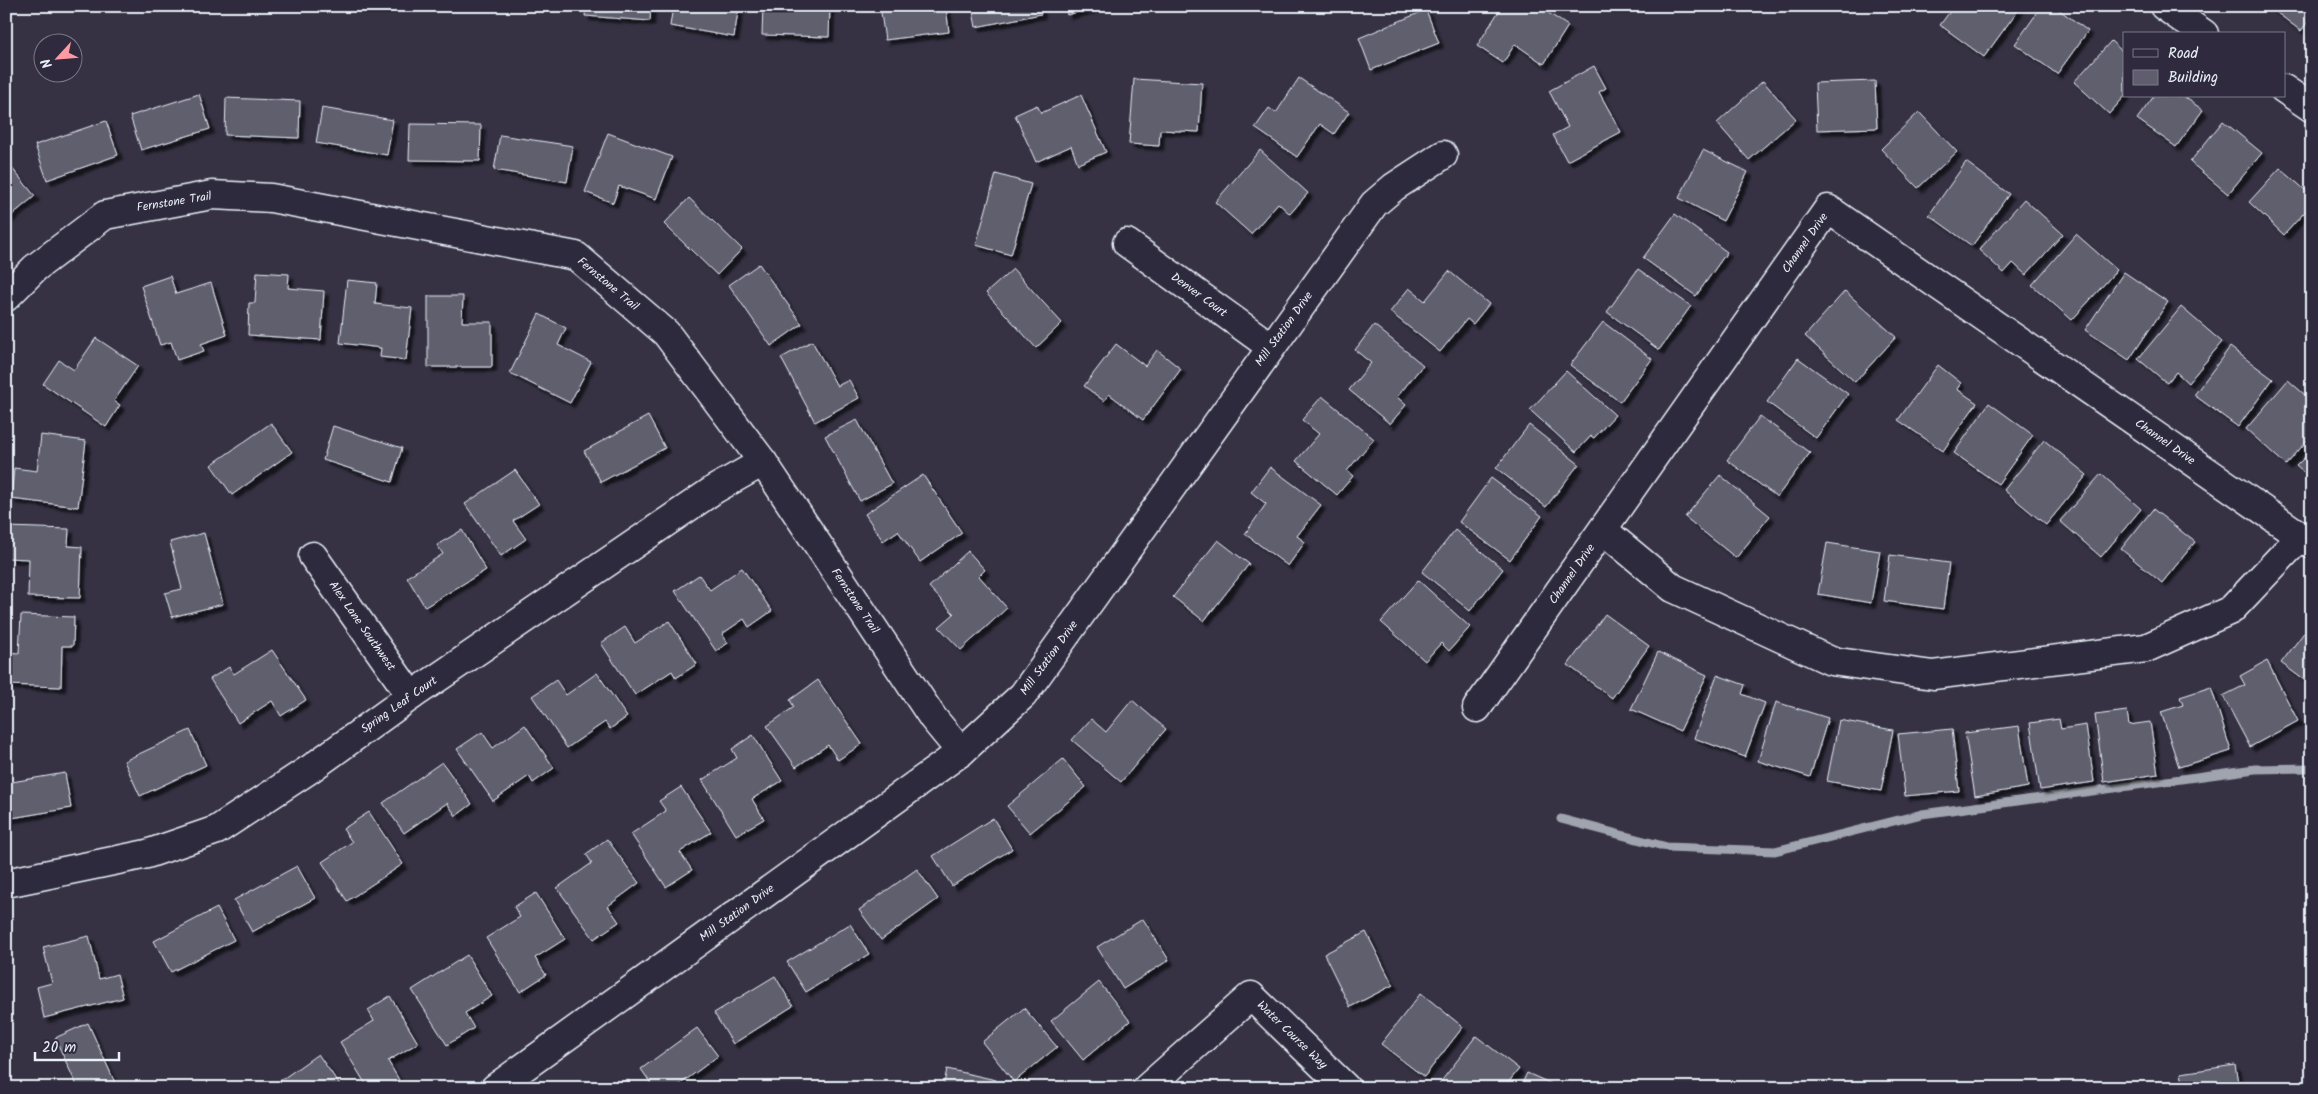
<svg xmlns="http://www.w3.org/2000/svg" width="2318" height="1094" viewBox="0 0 2318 1094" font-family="Kalam,sans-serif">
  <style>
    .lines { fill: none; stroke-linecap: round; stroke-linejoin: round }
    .stream { stroke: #a0a4af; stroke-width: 9 }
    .building { fill: #605e6e; stroke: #e8f1f8; filter: url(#shadow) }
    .minor-casing { stroke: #e8f1f8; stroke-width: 31 }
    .minor { stroke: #2f2a3d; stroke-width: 28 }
    .labels { text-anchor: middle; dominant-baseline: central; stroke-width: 4.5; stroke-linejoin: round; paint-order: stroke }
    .street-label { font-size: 12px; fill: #e8f1f8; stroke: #2f2a3d }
  </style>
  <defs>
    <filter id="shadow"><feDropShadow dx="4.5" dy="4.5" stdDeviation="1" flood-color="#0009"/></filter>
  </defs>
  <rect width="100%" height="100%" fill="#363244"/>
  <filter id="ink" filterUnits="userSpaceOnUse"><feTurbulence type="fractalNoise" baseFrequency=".02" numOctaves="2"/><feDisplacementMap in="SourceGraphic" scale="10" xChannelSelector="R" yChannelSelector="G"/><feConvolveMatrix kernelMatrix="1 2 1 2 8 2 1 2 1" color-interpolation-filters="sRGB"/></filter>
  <g filter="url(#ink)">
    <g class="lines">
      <path class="stream" d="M1561,819L1667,847L1775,851L1922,814L2255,769L2312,768"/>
    </g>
    <g class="building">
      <path d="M586,6H651L650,21L585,16Z"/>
      <path d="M673,6H739L734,37L670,26Z"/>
      <path d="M763,6H830L829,37L762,35Z"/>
      <path d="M880,6H946L949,32L885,40Z"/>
      <path d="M972,6H1040L1041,14L976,27Z"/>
      <path d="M1065,6H1100L1067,15Z"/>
      <path d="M1502,6H1538L1568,26L1544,64L1515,44L1503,63L1477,46Z"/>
      <path d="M1954,6H2021L1984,57L1940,25Z"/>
      <path d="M2042,6H2054L2088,31L2057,74L2015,44Z"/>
      <path d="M2268,6H2312V16L2301,31Z"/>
      <path d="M1426,10L1439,43L1371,70L1359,38Z"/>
      <path d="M2111,41L2124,53L2125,96L2109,114L2074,82Z"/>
      <path d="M1594,66L1606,88L1599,92L1621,132L1567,161L1553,135L1568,127L1549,91Z"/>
      <path d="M1299,78L1349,112L1334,134L1320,124L1297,157L1255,128L1269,108L1276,113Z"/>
      <path d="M1134,79L1202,83L1199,132L1160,130L1159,146L1129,144Z"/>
      <path d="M1763,81L1796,119L1749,160L1717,123Z"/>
      <path d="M1875,81L1877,128L1817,130L1815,83Z"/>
      <path d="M199,94L210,129L141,150L130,116Z"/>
      <path d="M1081,95L1106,152L1078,164L1071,146L1036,162L1015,115L1037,105L1041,113Z"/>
      <path d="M2154,96H2183L2203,110L2176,147L2137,119Z"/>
      <path d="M226,98L300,101L299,138L225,135Z"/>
      <path d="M322,108L393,120L387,155L316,143Z"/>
      <path d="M1919,112L1957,152L1918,188L1881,149Z"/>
      <path d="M106,121L118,155L47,180L35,145Z"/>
      <path d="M2223,121L2262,153L2228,194L2190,162Z"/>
      <path d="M410,124L481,125L480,161L409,160Z"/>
      <path d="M608,133L672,157L656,199L619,186L613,203L585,192Z"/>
      <path d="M500,135L573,146L567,182L494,170Z"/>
      <path d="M1260,150L1308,193L1290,214L1278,203L1251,234L1215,202Z"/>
      <path d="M1703,150L1748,172L1723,221L1679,198Z"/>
      <path d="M1966,162L2009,194L1972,246L1929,215Z"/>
      <path d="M11,167L35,196L6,220V171Z"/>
      <path d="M2280,168L2312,196V204L2284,235L2249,202Z"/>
      <path d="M996,174L1031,184L1011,255L976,245Z"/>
      <path d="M689,198L742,249L717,275L664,224Z"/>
      <path d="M2024,199L2063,234L2026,275L2013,263L2004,273L1979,250Z"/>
      <path d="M1675,214L1727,252L1696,296L1643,258Z"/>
      <path d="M2076,234L2117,270L2072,320L2032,285Z"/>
      <path d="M759,264L802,324L771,346L729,285Z"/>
      <path d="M1013,269L1062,323L1036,348L986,293Z"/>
      <path d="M1638,269L1691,306L1659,350L1607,312Z"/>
      <path d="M1449,271L1489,304L1473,324L1467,319L1440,352L1390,312L1409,288L1425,301Z"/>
      <path d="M257,272L289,274L288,288L324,291L321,340L248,335L249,303H255Z"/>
      <path d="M2124,272L2168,302L2129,360L2085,330Z"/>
      <path d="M170,276L176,294L211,283L227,335L201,344L204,351L177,360L171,342L160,345L141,286Z"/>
      <path d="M347,280L377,283L375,304L412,308L406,360L380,357L381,348L340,343Z"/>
      <path d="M1845,291L1896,337L1855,382L1805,336Z"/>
      <path d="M428,296H463L462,322H492V367H428Z"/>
      <path d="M2181,307L2222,342L2188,383L2176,372L2167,383L2138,359Z"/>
      <path d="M539,314L566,328L558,345L591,362L570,403L510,373Z"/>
      <path d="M1603,322L1652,359L1620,402L1570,365Z"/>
      <path d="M1374,325L1423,365L1397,397L1406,405L1390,424L1349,390L1371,363L1355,350Z"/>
      <path d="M96,338L138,366L114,401L120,405L106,427L43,384L59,360L74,370Z"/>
      <path d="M812,341L837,386L849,380L859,398L815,422L781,358Z"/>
      <path d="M1116,344L1145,366L1157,350L1181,369L1143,420L1109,394L1104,401L1084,386Z"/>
      <path d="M2230,347L2273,379L2238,427L2194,395Z"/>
      <path d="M1798,358L1848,394L1816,438L1767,402Z"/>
      <path d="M1938,365L1961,383L1957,389L1977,403L1943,451L1898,420Z"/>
      <path d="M1566,371L1615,415L1594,438L1591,436L1576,452L1530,410Z"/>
      <path d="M2288,380L2312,401V435L2286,465L2246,429Z"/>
      <path d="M1322,396L1374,439L1347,471L1353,476L1337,495L1296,461L1319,434L1302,420Z"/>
      <path d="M1989,403L2033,435L1998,484L1954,453Z"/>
      <path d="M648,416L665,448L601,482L584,451Z"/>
      <path d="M1760,416L1810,453L1777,497L1727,460Z"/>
      <path d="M857,420L892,484L860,501L825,436Z"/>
      <path d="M271,423L292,452L232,495L211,465Z"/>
      <path d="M1529,425L1579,464L1546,507L1496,468Z"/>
      <path d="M333,426L402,448L392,482L323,460Z"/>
      <path d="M41,435L86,441L78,507L11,499L14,468L37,471Z"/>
      <path d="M2044,440L2087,475L2046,525L2004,490Z"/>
      <path d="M2312,450V480L2296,466Z"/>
      <path d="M1270,467L1321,505L1297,536L1305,542L1288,566L1245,534L1266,504L1251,492Z"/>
      <path d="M515,470L539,504L513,521L526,539L501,556L465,504Z"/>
      <path d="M2101,474L2141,509L2101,557L2060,521Z"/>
      <path d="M923,475L962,533L920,562L898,531L883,541L865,514Z"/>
      <path d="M1720,475L1770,516L1736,558L1685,517Z"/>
      <path d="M1491,478L1542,516L1510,560L1459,522Z"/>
      <path d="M2153,509L2195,542L2162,583L2121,549Z"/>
      <path d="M7,527L69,529L68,546L82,547L80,598L28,597L29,559L6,558Z"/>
      <path d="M462,530L486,570L425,607L407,577L443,554L437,545Z"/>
      <path d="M1455,530L1503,569L1470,611L1422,572Z"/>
      <path d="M204,533L223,604L172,617L165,593L182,589L170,542Z"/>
      <path d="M1218,540L1249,564L1204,621L1173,597Z"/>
      <path d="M1827,543L1880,551L1871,603L1818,594Z"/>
      <path d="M968,551L985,570L979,576L1007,608L961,650L939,627L954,614L929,587Z"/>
      <path d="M1890,555L1949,563L1943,609L1884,601Z"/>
      <path d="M742,568L772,611L749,627L744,619L722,634L728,643L716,651L675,591L699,575L710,590Z"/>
      <path d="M1418,580L1470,627L1449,651L1441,643L1425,661L1381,622Z"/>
      <path d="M1605,614L1649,646L1612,698L1568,665Z"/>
      <path d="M21,615L74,617L73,646H62L61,687L6,685V652L19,653Z"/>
      <path d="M669,621L697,664L676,678L672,671L635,695L601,643L625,627L635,643Z"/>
      <path d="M2312,622V686L2281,663Z"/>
      <path d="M272,650L306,700L281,716L272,701L238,723L210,679L229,667L234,674Z"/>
      <path d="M1658,652L1707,675L1680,731L1631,709Z"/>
      <path d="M2267,661L2298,721L2250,747L2223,696L2245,685L2240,676Z"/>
      <path d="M597,673L627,717L610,729L605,722L567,748L532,696L556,680L566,695Z"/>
      <path d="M1717,675L1745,685L1742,694L1765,703L1745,757L1694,738Z"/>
      <path d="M818,680L862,744L838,760L828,745L796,767L767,726L794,707L790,700Z"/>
      <path d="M2211,687L2231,751L2179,767L2161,712L2183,705L2180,697Z"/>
      <path d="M1132,700L1166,729L1121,782L1072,740L1091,719L1106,732Z"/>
      <path d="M1776,702L1828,718L1810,777L1758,761Z"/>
      <path d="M2127,711L2129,725L2150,722L2158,774L2104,782L2095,715Z"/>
      <path d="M2059,719L2061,729L2086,725L2094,782L2040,790L2030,723Z"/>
      <path d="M1839,720L1893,730L1881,791L1827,781Z"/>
      <path d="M525,725L554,768L533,783L529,776L493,801L457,749L482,732L493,748Z"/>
      <path d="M2019,726L2028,787L1975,796L1965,733Z"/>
      <path d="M1952,729L1959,791L1905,796L1898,734Z"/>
      <path d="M190,730L206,765L140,796L124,761Z"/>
      <path d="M753,735L782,781L752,799L764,819L736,835L702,780L737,758L732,749Z"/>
      <path d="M1063,759L1086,787L1030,833L1007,806Z"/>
      <path d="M442,762L472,804L456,816L447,803L404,833L383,803Z"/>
      <path d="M65,773L71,808L6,819V783Z"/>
      <path d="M681,787L711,832L680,852L692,870L666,887L631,834L666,811L659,801Z"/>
      <path d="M369,812L403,864L347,901L322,862L352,842L343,829Z"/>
      <path d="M993,818L1012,849L952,886L933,856Z"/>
      <path d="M607,839L639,883L608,906L619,922L594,939L557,888L592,863L586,854Z"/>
      <path d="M297,866L315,898L252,932L234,900Z"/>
      <path d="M917,869L938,899L881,940L859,910Z"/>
      <path d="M536,893L565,939L535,958L546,975L520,992L486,938L520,917L514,907Z"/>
      <path d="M217,908L234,940L171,972L154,941Z"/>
      <path d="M1143,919L1169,960L1123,989L1097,947Z"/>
      <path d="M850,924L869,954L806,992L787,962Z"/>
      <path d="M1366,932L1393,985L1350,1007L1324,954Z"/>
      <path d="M89,936L99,979L117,974L123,998L44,1018L37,987L52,983L43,947Z"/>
      <path d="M467,955L492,996L465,1013L474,1028L447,1045L412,990Z"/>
      <path d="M775,976L793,1006L733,1044L714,1013Z"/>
      <path d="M1099,982L1130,1021L1083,1060L1051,1021Z"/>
      <path d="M1421,993L1463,1027L1424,1077L1381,1044Z"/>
      <path d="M390,996L418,1043L388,1061L399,1080L386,1088H368L340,1042L374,1021L368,1010Z"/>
      <path d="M1024,1008L1057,1047L1014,1082L982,1042Z"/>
      <path d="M88,1023L117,1087L115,1088H78L55,1038Z"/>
      <path d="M697,1028L718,1056L675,1088H654L641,1069Z"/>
      <path d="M1476,1036L1519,1069L1504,1088H1436Z"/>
      <path d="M318,1054L342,1088H270Z"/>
      <path d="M2235,1065L2239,1088H2184L2181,1073Z"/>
      <path d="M947,1069L996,1080L995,1088H943Z"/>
      <path d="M1527,1073L1561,1088H1520Z"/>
      <path d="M627,1079L634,1088H615Z"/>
    </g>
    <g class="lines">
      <g class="minor-casing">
        <g id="minor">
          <path d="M2164,6L2204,34"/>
          <path d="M2284,89L2312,108"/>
          <path d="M1127,243L1271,347"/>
          <path d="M6,297L35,268L105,215L212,195L271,198L576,256L666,333L763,462L933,718L961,752"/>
          <path d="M1603,530L1673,588L1831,661L1933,675L2146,648L2231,610L2301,536"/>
          <path d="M313,556L411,696"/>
          <path d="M1477,708L1828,209L2312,544"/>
          <path d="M6,883L147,854L217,830L310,769L411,696L715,489L763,462"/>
          <path d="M495,1088L961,752L1023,695L1374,204L1394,187L1443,155"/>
          <path d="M1147,1088L1251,996L1346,1088"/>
        </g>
      </g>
      <use href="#minor" class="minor"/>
    </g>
  </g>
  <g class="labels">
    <g class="street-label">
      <text transform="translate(174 202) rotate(-9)">Fernstone Trail</text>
      <text transform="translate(1805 243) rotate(-55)">Channel Drive</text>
      <text transform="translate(608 284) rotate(40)">Fernstone Trail</text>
      <text transform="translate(1199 295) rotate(36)">Denver Court</text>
      <text transform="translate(1284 329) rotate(-54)">Mill Station Drive</text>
      <text transform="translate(2165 442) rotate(35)">Channel Drive</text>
      <text transform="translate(1572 574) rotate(-55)">Channel Drive</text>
      <text transform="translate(855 601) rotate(56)">Fernstone Trail</text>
      <text transform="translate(362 626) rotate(55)">Alex Lane Southwest</text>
      <text transform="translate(1049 658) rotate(-54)">Mill Station Drive</text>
      <text transform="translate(399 705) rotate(-35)">Spring Leaf Court</text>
      <text transform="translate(737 913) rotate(-36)">Mill Station Drive</text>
      <text transform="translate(1292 1035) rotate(44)">Water Course Way</text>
    </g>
  </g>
  <rect width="2318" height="1094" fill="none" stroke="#2f2a3d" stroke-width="25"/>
  <rect x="12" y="12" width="2293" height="1069" fill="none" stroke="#e8f1f8" stroke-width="2" filter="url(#ink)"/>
  <rect x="2123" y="32" width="162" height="65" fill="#2f2a3d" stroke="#797a88"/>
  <rect x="2133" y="49" width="25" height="8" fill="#2f2a3d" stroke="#797a88"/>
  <text x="2168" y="58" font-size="15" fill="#e8f1f8">Road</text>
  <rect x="2133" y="70" width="25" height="15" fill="#605e6e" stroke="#797a88"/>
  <text x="2168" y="82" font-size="15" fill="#e8f1f8">Building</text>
  <g transform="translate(58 58) rotate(244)"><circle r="24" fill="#2f2a3d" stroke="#797a88"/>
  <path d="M0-4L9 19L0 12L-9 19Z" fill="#ff9aa2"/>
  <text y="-8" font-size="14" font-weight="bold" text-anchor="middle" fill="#e8f1f8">N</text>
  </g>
  <path d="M35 1052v8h84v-8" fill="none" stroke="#e8f1f8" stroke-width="2.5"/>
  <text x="42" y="1052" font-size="15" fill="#e8f1f8" stroke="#2f2a3d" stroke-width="4" paint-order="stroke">20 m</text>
</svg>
